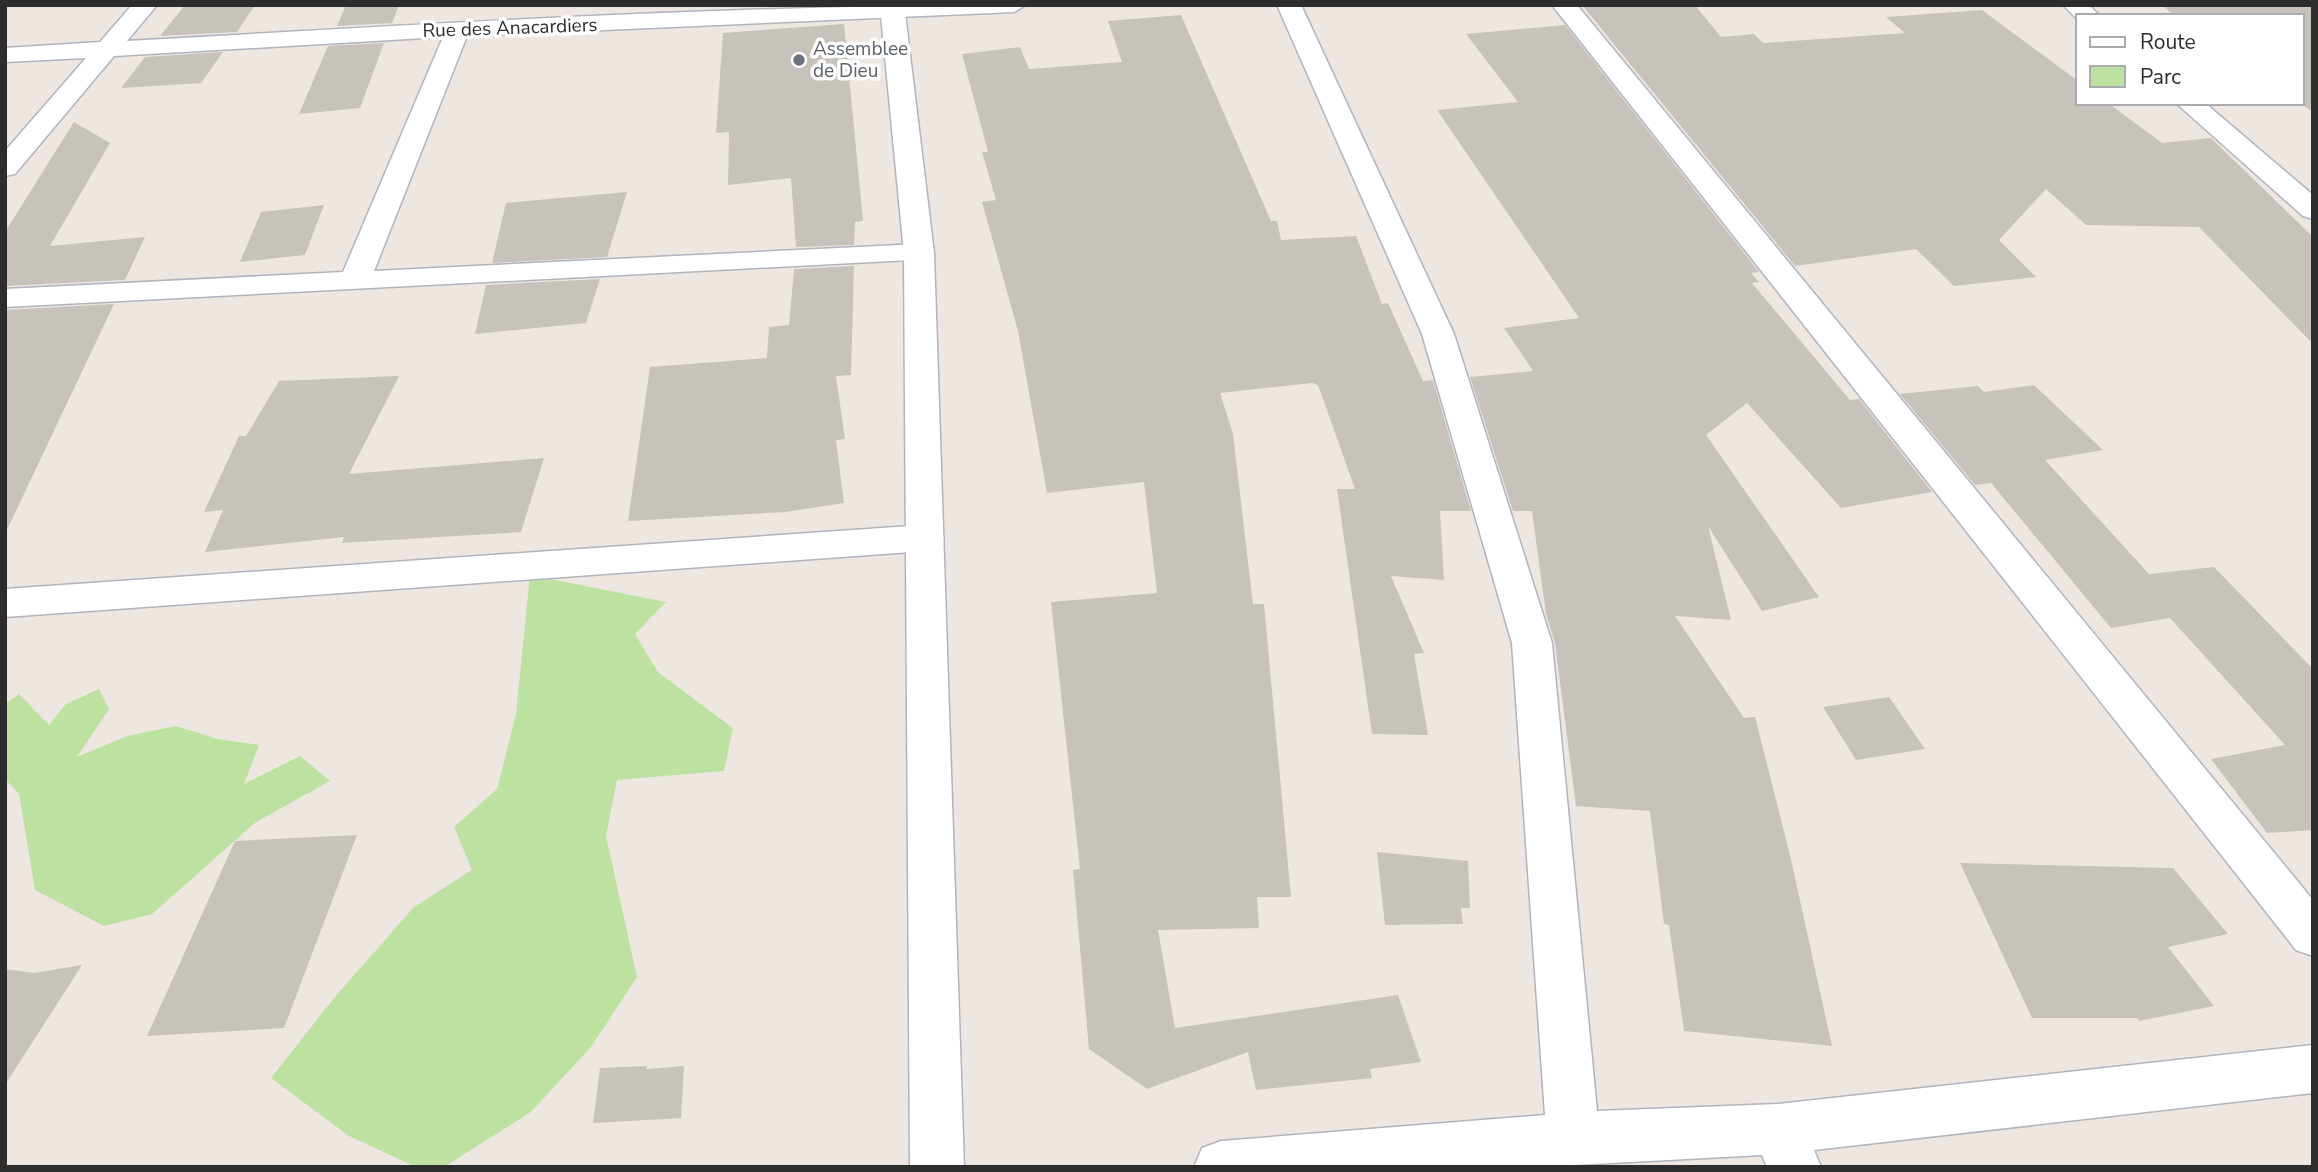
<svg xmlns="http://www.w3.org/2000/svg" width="2318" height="1172" viewBox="0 0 2318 1172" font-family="'Nunito Sans',sans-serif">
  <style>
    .green { fill: #bde1a1 }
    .building { fill: #c7c2bc }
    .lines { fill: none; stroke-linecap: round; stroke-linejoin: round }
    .street-casing { stroke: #b1b4bd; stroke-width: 3 }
    .secondary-casing { stroke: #b1b4bd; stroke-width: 3 }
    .street { fill: #fff; fill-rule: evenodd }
    .secondary { fill: #fff; fill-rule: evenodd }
    .worship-dot { fill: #6b7280; stroke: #fff; stroke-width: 2.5 }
    .labels { text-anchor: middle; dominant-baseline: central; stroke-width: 7; stroke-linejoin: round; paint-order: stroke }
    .far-street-label { font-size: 19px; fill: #2d2d2d; stroke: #fff }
    .far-worship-label { font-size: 19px; fill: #5b616d; stroke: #fff; text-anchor: start }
  </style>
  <rect width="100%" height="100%" fill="#eee7e1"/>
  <g class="green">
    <path d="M530,575L666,602L635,634L658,672L733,728L724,771L617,780L606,836L637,977L591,1047L531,1112L444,1167H416L349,1136L271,1078L334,998L414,907L472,870L454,827L497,789L516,714Z"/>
    <path d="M99,689L109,709L77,757L127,736L176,726L218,739L259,745L244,784L300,756L330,781L256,822L152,914L104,926L35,890L19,794L5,779V704L19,694L49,725L66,704Z"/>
  </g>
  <g class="building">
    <path d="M185,5H255L237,32L160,36Z"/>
    <path d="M346,5H399L392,23L337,26Z"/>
    <path d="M1582,5H1695L1721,37L1754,34L1763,43L1905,33L1886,17L1982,10L2078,81V103H2108L2162,143L2211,138L2313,237V344L2199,227L2086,225L2046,189L1999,240L2036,277L1954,286L1916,249L1795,266Z"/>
    <path d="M2161,5H2313V112L2300,103L2302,16H2176Z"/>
    <path d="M1181,15L1271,221H1277L1281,240L1356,236L1382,304L1388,303L1423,381L1433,380L1471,511H1440L1444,580L1391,576L1424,653L1414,654L1428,735L1372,734L1337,489H1355L1318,385L1312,383L1220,393L1233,434L1253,604H1264L1291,897H1257L1259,928L1158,930L1175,1028L1398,995L1421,1062L1370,1069L1372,1078L1256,1090L1248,1052L1147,1089L1089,1049L1073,870L1080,869L1051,602L1157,593L1144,482L1047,493L1018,331L982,202L996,200L982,152H988L962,54L1020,47L1029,69L1122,62L1108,21Z"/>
    <path d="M844,24L863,221L855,222L854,245L796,247L791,178L728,185L729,132L716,133L723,33Z"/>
    <path d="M1565,25L1759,272L1751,273L1759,282L1752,283L1850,400L1859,399L1932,492L1841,508L1747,403L1706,435L1819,597L1762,611L1708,526L1731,620L1675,616L1744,718L1755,717L1790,855L1832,1046L1684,1031L1669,925L1664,924L1650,811L1576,806L1555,643L1546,614L1532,511H1513L1470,377L1533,371L1504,328L1579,318L1437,110L1518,102L1466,34Z"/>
    <path d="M384,43L360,108L299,114L328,46Z"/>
    <path d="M223,52L201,83L121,88L145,57Z"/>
    <path d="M74,122L110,143L50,246L145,237L125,280L5,286V232Z"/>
    <path d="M627,192L607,257L492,263L506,203Z"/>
    <path d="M324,205L305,255L240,262L261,212Z"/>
    <path d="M854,266L851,375L836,376L845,439L836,440L844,503L785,512L628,521L650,367L767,358L769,327L789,325L794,269Z"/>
    <path d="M600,279L586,323L475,334L486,285Z"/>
    <path d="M114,304L5,534V310Z"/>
    <path d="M399,376L349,474L544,458L521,532L342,543L344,537L205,552L223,510L204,512L239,436H246L279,381Z"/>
    <path d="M2034,385L2103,450L2045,460L2149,574L2214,567L2313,669V830L2267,833L2211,759L2285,745L2170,618L2111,628L1991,483L1975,485L1900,394L1978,386L1984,392Z"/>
    <path d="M1889,697L1925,749L1856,760L1823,707Z"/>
    <path d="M357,835L284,1028L147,1036L235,841Z"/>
    <path d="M1377,852L1468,861L1470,908H1461L1463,924L1385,925Z"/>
    <path d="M1960,863L2173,868L2228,934L2168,947L2214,1006L2139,1021L2137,1018H2032Z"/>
    <path d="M82,965L5,1085V969L34,973Z"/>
    <path d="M647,1066L646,1069L684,1066L681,1118L593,1123L600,1068Z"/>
  </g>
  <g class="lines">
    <g class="street-casing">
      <g id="street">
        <path d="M132,5H157L127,41C427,24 726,5 1026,5L1014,12L467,36L374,271L919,244L930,247L934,253L930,259L5,307V289L343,272L443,37L114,56L15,174L5,176V151L86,58L5,62V48L100,42Z"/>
        <path d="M1277,5H1301L1454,334L1552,643L1597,1111L1778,1104L2313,1045V1093L1814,1150L1821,1167H1767L1762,1155L1537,1167H1194L1202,1148L1221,1141L1545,1115L1512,643L1422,334Z"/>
        <path d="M1552,5H1577L2313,900V956L2296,950Z"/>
        <path d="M2063,5H2089L2100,16H2078V20Z"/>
        <path d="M2176,103H2205L2313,195V219L2303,216Z"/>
        <path d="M925,525L938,529L944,538L938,547L925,551L5,617V589Z"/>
      </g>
    </g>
    <g class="secondary-casing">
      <path id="secondary" d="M880,5H904L934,253L964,1167H910L904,253Z"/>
    </g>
    <use href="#street" class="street"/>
    <use href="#secondary" class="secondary"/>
  </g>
  <circle class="worship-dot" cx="799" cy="60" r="7"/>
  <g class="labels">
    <g class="far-street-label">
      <text transform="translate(510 28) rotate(-2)">Rue des Anacardiers</text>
    </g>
    <g class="far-worship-label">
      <text x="813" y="49">Assemblee<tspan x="813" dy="22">de Dieu</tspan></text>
    </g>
  </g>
  <rect width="2318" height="1172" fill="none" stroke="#2d2d2d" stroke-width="14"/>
  <rect x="2076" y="14" width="228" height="91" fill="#ffffff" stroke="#ababab" stroke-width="2"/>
  <rect x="2090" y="37" width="35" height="10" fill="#ffffff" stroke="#ababab" stroke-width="2"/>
  <text x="2140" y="49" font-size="21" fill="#2d2d2d">Route</text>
  <rect x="2090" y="66" width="35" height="21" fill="#bde1a1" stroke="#ababab" stroke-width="2"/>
  <text x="2140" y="84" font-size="21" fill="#2d2d2d">Parc</text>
</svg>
